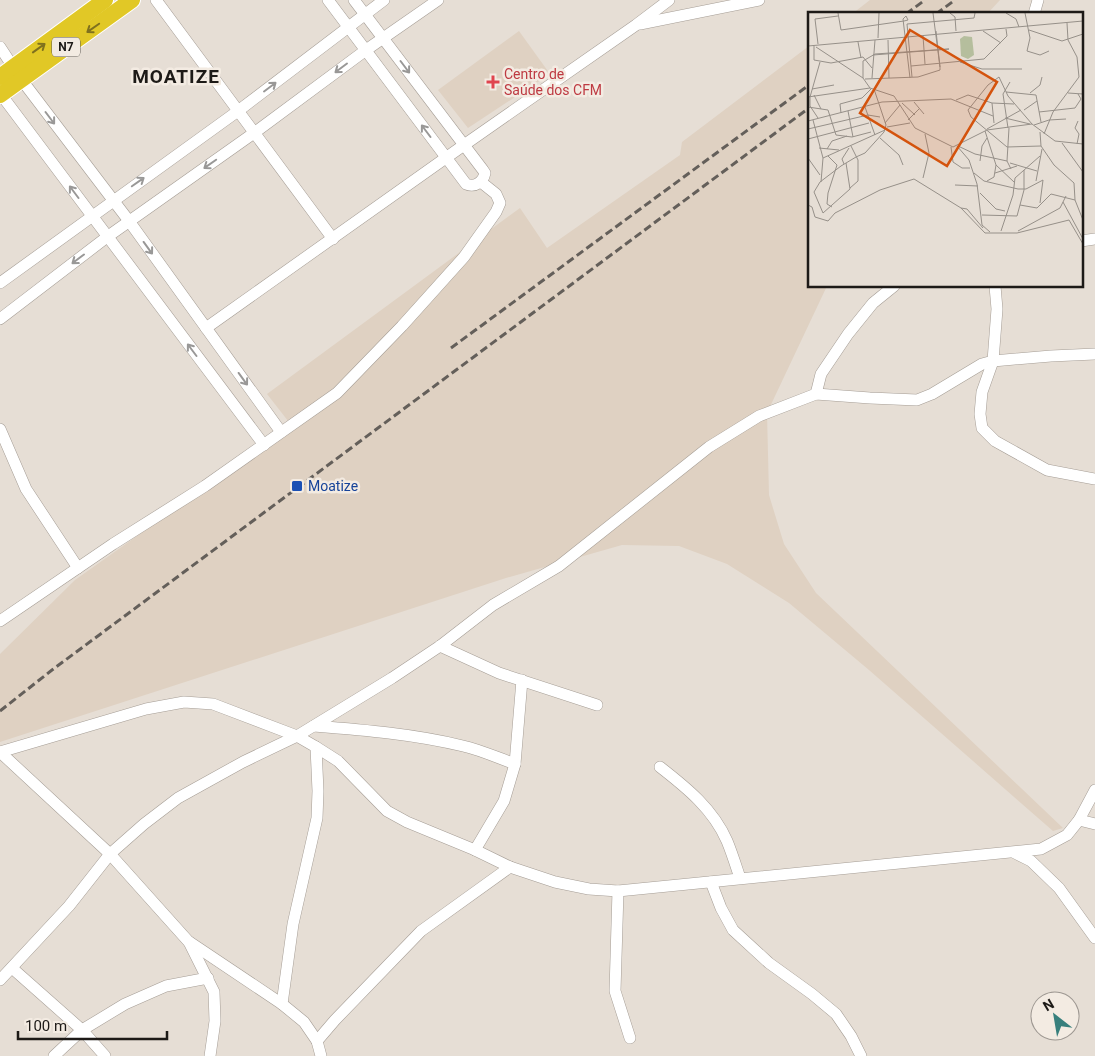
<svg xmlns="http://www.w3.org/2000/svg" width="1095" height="1056" viewBox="0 0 1095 1056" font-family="Roboto,sans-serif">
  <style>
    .built { fill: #dfd1c2 }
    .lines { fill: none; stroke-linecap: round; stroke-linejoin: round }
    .minor-casing { stroke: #a59d95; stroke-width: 12 }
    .highway-casing { stroke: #fff; stroke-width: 18 }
    .minor { stroke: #fff; stroke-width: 11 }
    .highway { stroke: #e1c826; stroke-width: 16 }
    .rail { stroke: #645f5a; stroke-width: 3; stroke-dasharray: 8 4; stroke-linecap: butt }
    .oneway { stroke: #7f711e }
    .oneway2 { stroke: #999897 }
    .health-dot { fill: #e0444e; stroke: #f3ebe2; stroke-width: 2 }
    .transit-dot { fill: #1a4fb4; stroke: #f3ebe2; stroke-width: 2 }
    .labels { text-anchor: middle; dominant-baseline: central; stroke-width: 5; stroke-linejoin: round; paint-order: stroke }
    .shield { fill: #f3ebe2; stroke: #5d5954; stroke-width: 1 }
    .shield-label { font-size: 12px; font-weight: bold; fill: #1d1a17 }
    .health-label { font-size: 14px; fill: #be3a42; stroke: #f3ebe2; text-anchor: start }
    .transit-label { font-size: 14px; fill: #164399; stroke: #f3ebe2; text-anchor: start }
    .district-label { font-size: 19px; font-weight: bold; letter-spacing: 1px; fill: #1d1a17; stroke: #f3ebe2 }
    .inset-road { fill: none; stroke: #969089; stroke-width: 1 }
    .view { fill: #d4530d; fill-opacity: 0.15; stroke: #d4530d; stroke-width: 2.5 }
    .inset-edge { fill: none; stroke: #1d1a17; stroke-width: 2.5 }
  </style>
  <rect width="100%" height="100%" fill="#e6ded5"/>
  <g class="built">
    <path d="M870,0H1000L987,14H852Z"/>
    <path d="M519,31L550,74L468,128L438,90Z"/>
    <path d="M809,46V286H827L767,413L769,495L784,544L816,593L1063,828L1053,831L869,670L789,603L727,564L679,546L622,545L506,578L0,742V654L75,580L292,426L267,394L520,208L547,248L680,155L682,142Z"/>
  </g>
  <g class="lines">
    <g class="minor-casing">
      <g id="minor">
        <path d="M156,0L333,239"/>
        <path d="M328,0L466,184C475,188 483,182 485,173L483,170L354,0"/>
        <path d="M1034,14L1038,0"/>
        <path d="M640,24L759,0"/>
        <path d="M0,47L21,79L129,221L281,432"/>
        <path d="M0,93L264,445"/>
        <path d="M1081,241L1095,239"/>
        <path d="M0,283L238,111L384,0"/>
        <path d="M995,286L997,309L993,361L982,392L980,414L982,428L995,441L1047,470L1095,479"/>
        <path d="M0,319L107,237L254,133L366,50L438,0"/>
        <path d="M206,328L464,145L636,25L669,0"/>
        <path d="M816,394L821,374L848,334L873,303L894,286"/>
        <path d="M0,429L26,489L78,568"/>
        <path d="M0,621L113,544L205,486L337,393L402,326L464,257L496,212L500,203L496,194L481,182"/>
        <path d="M440,646L499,673L597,705"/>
        <path d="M314,726C364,730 414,734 463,746C481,750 498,758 515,764"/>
        <path d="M0,752L146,709L184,702L213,704L297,736L316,747L338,761L387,811L407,822L475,850L510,867L555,882L589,889L618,891L1041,849L1067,835L1079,820L1095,790"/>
        <path d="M0,752L110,854L188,941L282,1004L304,1022L317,1041L321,1056"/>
        <path d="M660,767C687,788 713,809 727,841C732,853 736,866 740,878"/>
        <path d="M1079,820L1095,824"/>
        <path d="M475,850L504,801L515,764L522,680"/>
        <path d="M1015,853L1031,861L1059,888L1095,938"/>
        <path d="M711,882L721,908L733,930L769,963L812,994L836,1014L851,1036L861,1056"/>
        <path d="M618,891L615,991L630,1038"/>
        <path d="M189,942L214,992L215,1021L210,1056"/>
        <path d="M12,968L82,1030L105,1056"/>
        <path d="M0,980L69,906L110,854L144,824L178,798L243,762L297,736L392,678L440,646L493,605L559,566L709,447L759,416L816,394L870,398L917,400L932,394L982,364L993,361L1051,356L1095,354"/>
        <path d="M282,1004L293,924L317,818L318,791L316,747"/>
        <path d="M317,1041L335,1020L421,931L510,867"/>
        <path d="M54,1056L82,1030L125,1004L166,986L208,978"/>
      </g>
    </g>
    <g class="highway-casing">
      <g id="highway">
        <path d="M0,77L105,0"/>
        <path d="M0,95L132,0"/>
      </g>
    </g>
    <use href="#minor" class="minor"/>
    <use href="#highway" class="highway"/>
    <g class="rail">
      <path d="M906,14L925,0"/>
      <path d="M936,14L955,0"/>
      <path d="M451,348L809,85"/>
      <path d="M0,711L52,670L809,108"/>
    </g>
  </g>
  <defs><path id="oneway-shaft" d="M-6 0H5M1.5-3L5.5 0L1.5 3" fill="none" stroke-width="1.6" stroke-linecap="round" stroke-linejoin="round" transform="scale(1.25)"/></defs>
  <g class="oneway">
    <use href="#oneway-shaft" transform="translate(93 28) rotate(145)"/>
    <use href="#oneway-shaft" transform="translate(39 48) rotate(-36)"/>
  </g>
  <g class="oneway2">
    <use href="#oneway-shaft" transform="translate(405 67) rotate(53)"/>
    <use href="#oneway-shaft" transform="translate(341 68) rotate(143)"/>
    <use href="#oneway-shaft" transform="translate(270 87) rotate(-37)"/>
    <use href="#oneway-shaft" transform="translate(50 118) rotate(53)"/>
    <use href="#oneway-shaft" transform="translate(426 131) rotate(-127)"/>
    <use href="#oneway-shaft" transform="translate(210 164) rotate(145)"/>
    <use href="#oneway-shaft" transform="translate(138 182) rotate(-35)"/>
    <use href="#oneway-shaft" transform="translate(74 192) rotate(-127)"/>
    <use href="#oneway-shaft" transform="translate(148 248) rotate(54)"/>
    <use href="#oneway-shaft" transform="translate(78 259) rotate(143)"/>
    <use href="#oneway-shaft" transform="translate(192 350) rotate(-127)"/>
    <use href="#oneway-shaft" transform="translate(243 379) rotate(54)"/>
  </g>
  <path class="health-dot" d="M490.5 74.5h5v5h5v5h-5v5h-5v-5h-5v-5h5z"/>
  <rect class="transit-dot" x="291" y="480" width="12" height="12" rx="2.5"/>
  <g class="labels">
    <rect class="shield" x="52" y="37.5" width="28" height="19" rx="4"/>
    <g class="shield-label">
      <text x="66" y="47">N7</text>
    </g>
    <g class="health-label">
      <text x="504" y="74">Centro de<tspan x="504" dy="16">Saúde dos CFM</tspan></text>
    </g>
    <g class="transit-label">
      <text x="308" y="486">Moatize</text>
    </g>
    <g class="district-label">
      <text x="176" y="76">MOATIZE</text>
    </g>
  </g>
  <g transform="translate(808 12)">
    <rect width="275" height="275" fill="#e6ded5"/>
    <path d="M156,24L164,25L166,43L160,47L153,44L152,27Z" fill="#b5be9d"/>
    <path class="inset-road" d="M30,1L33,18L96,9M125,1L132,55L128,19M142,1L147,5L148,19M198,1L208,7L211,15M217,1L222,26L219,39L232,43L241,39M96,9L100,8L98,4L95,7L102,66M99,12L166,6L167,1M99,12L104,65M221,18L254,29L275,22M175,19L193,31M115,24L117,52M70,26L71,1M80,28L81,66M50,30L53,46M10,32L7,7L30,4M0,34L275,9M6,34V48L23,51L55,45L64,56M8,35L55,66L62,76L86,84L107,116L145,135L179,118L224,112L247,129L275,132M152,50L174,57H214M103,54L176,47L199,24L198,17M55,66V49L67,42L141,37L65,43M64,66L67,28M57,67L110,65L132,58V55M4,77L26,73M198,80L228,83L233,110M222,81L232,73L234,65M260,81L275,82M6,83L13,97M0,85L62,76M148,88L160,83L184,91L206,92M106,90L116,102M94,91L107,103M184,91L186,111M0,95L20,98L28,123L44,125L63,120M57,95L67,123M216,98L229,89M40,99L45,125M231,100L267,96L273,87L270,82M33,101L32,92L54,86L64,76M10,106L2,94V85L12,50M197,106L222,112M5,108L15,146L13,170M100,108L111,97M0,109L74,90L143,87L185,104M77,111L92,93M224,112L200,84L191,65L180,73L160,98L163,105L199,135L233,134M226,113L241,108L258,107M79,115L102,111M200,116L195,82L202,70M201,116L199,149L203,157M0,117L60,103L72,105M179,117L213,98M177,119L188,153L206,170M232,120L233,134L246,153L266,171L267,188L275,208M236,122L245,100L271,65L269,45L260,28L259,11M72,126L91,143L95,153M0,127L61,111M254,131L275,160M269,132L271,122L267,116L270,109M149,134L161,148L169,172L174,213L182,220M150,134L167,142L199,149M143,135L145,150L154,156H162M11,136L31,138M19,137L24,129L39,124M20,144L29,153L20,181L19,192L24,195M0,146L12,163M15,146L77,118M172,149L174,134L179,126M38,151L42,177L15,201L6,180L12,170L33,154L48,145L57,141L76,120L78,113L66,77M202,151L229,159M36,152L34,147L41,136M166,161L176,169L210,177H218L235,168L232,191M187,161L209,154M115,166L121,141L117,122M179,169L186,165L188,153M228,169L234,137M147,173L170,174M42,176L50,169V148L43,134M172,181L188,197L197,199M255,190L275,227M0,193L4,195L7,205L20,209L27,201L72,178L106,167L153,196L177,221H209L261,208L275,232M212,193L229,196L243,182L267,188M153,196L159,197L175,216M174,203L209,204L216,178V158M193,219L205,183L207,166L232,144M210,219L252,196L258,184"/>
    <path class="view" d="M102,18L189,70L139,154L52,101Z"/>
    <rect width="275" height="275" class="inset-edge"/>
  </g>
  <g transform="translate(1055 1016) rotate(329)"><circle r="24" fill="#f3ebe2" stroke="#9d9791"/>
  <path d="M0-4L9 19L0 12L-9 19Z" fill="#377f7c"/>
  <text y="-8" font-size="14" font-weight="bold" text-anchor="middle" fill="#1d1a17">N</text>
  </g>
  <path d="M18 1031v8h149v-8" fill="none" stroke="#1d1a17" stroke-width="2.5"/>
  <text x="25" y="1031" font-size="15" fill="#1d1a17" stroke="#f3ebe2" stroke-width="4" paint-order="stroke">100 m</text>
</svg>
